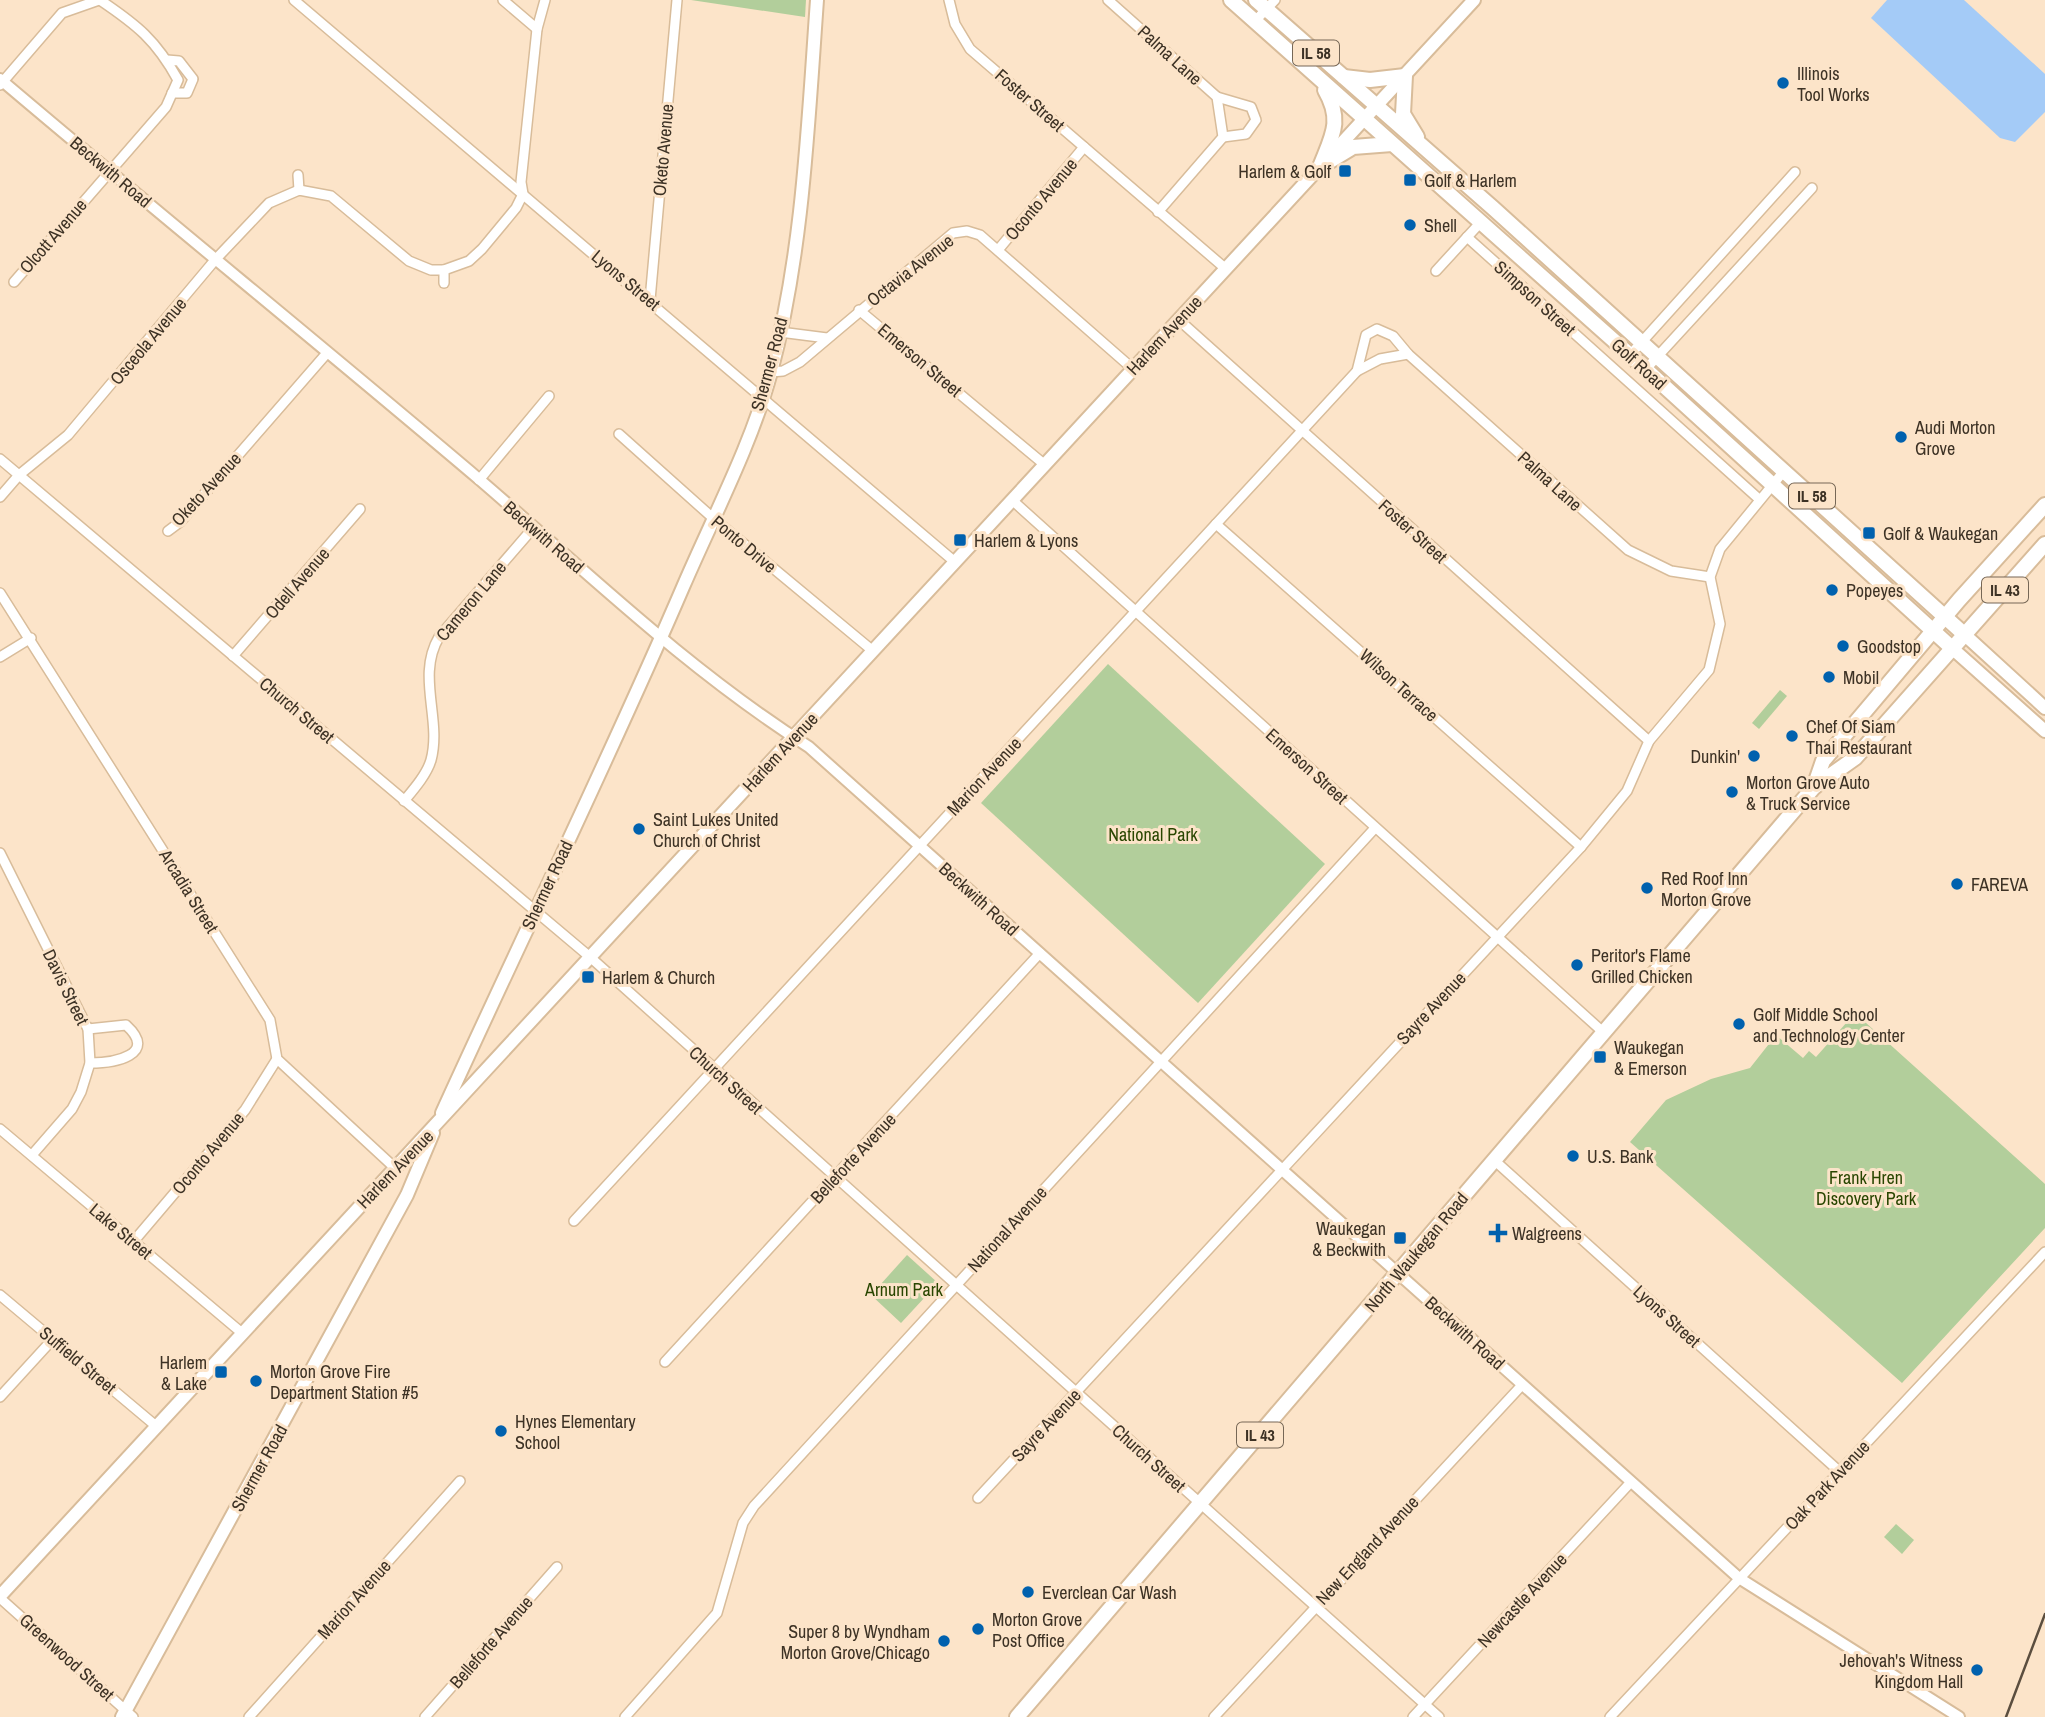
<svg xmlns="http://www.w3.org/2000/svg" width="2045" height="1717" viewBox="0 0 2045 1717" font-family="'Archivo Narrow',sans-serif">
  <style>
    .green { fill: #b2ce9b }
    .water { fill: #a4cbf7 }
    .lines { fill: none; stroke-linecap: round; stroke-linejoin: round }
    .minor-casing { stroke: #d8bc9a; stroke-width: 12 }
    .tertiary-casing { stroke: #d8bc9a; stroke-width: 14 }
    .secondary-casing { stroke: #d8bc9a; stroke-width: 16 }
    .primary-casing { stroke: #d8bc9a; stroke-width: 18 }
    .minor { stroke: #fff; stroke-width: 9 }
    .tertiary { stroke: #fff; stroke-width: 10 }
    .secondary { stroke: #fff; stroke-width: 12 }
    .primary { stroke: #fff; stroke-width: 14 }
    .rail { stroke: #5b4e3f; stroke-width: 2.5 }
    .poi-dot { fill: #0061ae; stroke: #fce4c9; stroke-width: 2.5 }
    .labels { text-anchor: middle; dominant-baseline: central; stroke-width: 6; stroke-linejoin: round; paint-order: stroke }
    .shield { fill: #fce4c9; stroke: #766756; stroke-width: 2 }
    .shield-label { font-size: 16px; font-weight: bold; fill: #3d3225 }
    .street-label { font-size: 18px; fill: #3d3225; stroke: #fce4c9 }
    .poi-label { font-size: 18px; fill: #3d3225; stroke: #fce4c9; text-anchor: start }
    .park-label { font-size: 18px; fill: #294600; stroke: #fce4c9 }
  </style>
  <rect width="100%" height="100%" fill="#fce4c9"/>
  <g class="green">
    <path d="M691,0H806L805,17Z"/>
    <path d="M1108,664L1325,864L1198,1003L981,803Z"/>
    <path d="M1780,690L1787,696L1759,729L1752,723Z"/>
    <path d="M1855,1013L2045,1184V1228L1902,1383L1630,1142L1666,1100L1711,1079L1750,1068L1776,1035L1803,1058L1809,1051L1816,1057Z"/>
    <path d="M907,1255L938,1283L901,1323L871,1295Z"/>
    <path d="M1896,1524L1914,1540L1902,1554L1884,1537Z"/>
  </g>
  <path class="water" d="M1887,0H1964L2045,74V112L2015,142L2000,138L1871,18Z"/>
  <g class="lines">
    <g class="minor-casing">
      <g id="minor">
        <path d="M294,0L955,562"/>
        <path d="M503,0L537,29"/>
        <path d="M949,0L955,24L970,49L1226,269"/>
        <path d="M1108,0L1217,97L1223,137L1158,212"/>
        <path d="M1255,21L1275,0"/>
        <path d="M167,60L179,61L193,79L187,93H172"/>
        <path d="M0,85L62,13L99,0"/>
        <path d="M1217,97L1251,107L1256,120L1246,134L1223,137"/>
        <path d="M298,175L299,190"/>
        <path d="M1467,237L1759,499"/>
        <path d="M998,250L1084,147"/>
        <path d="M444,270V283"/>
        <path d="M1436,271L1480,223"/>
        <path d="M14,282L166,107L178,80C156,40 137,25 100,0"/>
        <path d="M650,300L677,0"/>
        <path d="M859,310L1045,465"/>
        <path d="M1179,320L1649,741"/>
        <path d="M780,332L827,338"/>
        <path d="M1630,355L1795,172"/>
        <path d="M1646,369L1812,188"/>
        <path d="M1357,371L1366,335L1377,329L1393,336L1408,354L1628,550L1671,571L1710,577"/>
        <path d="M771,372L783,371L800,362L953,233L967,231L980,235L1133,369"/>
        <path d="M619,434L714,519L873,651"/>
        <path d="M0,459L590,957L1439,1717"/>
        <path d="M479,480L549,396"/>
        <path d="M0,497L19,475L68,435L215,260L269,203L299,190L331,196L409,261L431,270H444L469,261L482,249L516,208L523,194L521,182L537,29L545,0"/>
        <path d="M1012,500L1603,1032"/>
        <path d="M1216,524L1581,847"/>
        <path d="M168,531L180,522L327,353"/>
        <path d="M0,593L270,1020L277,1059L395,1168"/>
        <path d="M233,656L360,509"/>
        <path d="M0,657L31,638"/>
        <path d="M404,801C414,789 427,774 431,760C442,719 416,676 439,637L534,527"/>
        <path d="M0,853L88,1029L90,1063L81,1092L72,1109L32,1155"/>
        <path d="M88,1029L126,1025C159,1055 114,1063 90,1063"/>
        <path d="M0,1129L242,1333"/>
        <path d="M1494,1160L1840,1472"/>
        <path d="M574,1221L1357,371L1380,359L1408,354"/>
        <path d="M133,1242L245,1110L277,1059"/>
        <path d="M0,1295L156,1426"/>
        <path d="M665,1362L1040,953"/>
        <path d="M0,1397L53,1339"/>
        <path d="M978,1498L1581,847L1627,791L1649,741L1709,670L1720,624L1710,577L1720,549L1784,471"/>
        <path d="M0,1598L133,1717"/>
        <path d="M249,1717L460,1481"/>
        <path d="M425,1717L557,1567"/>
        <path d="M625,1717L717,1613L743,1523L754,1506L1375,828"/>
        <path d="M1214,1717L1522,1385"/>
        <path d="M1413,1717L1631,1482"/>
        <path d="M1610,1717L2045,1252"/>
      </g>
    </g>
    <g class="tertiary-casing">
      <path id="tertiary" d="M0,79C159,214 321,345 480,480C588,573 688,670 809,747L1739,1578L1959,1717"/>
    </g>
    <g class="secondary-casing">
      <g id="secondary">
        <path d="M1965,635L2045,708"/>
        <path d="M1953,649L2045,731"/>
        <path d="M442,1113C522,937 607,764 683,587C713,517 751,446 771,372C803,252 808,124 817,0"/>
        <path d="M0,1596L1474,0"/>
        <path d="M122,1717L407,1195L433,1133"/>
      </g>
    </g>
    <g class="primary-casing">
      <g id="primary">
        <path d="M1231,0L1630,355L1953,649"/>
        <path d="M1256,0L1493,208L1965,635"/>
        <path d="M1344,77L1370,80L1405,76L1403,114L1417,137"/>
        <path d="M1320,167C1332,136 1343,121 1325,90"/>
        <path d="M1320,167L1353,147L1392,144"/>
        <path d="M1814,787L1823,761L1959,600L2045,505"/>
        <path d="M1017,1717L1814,787L1855,758L2045,544"/>
      </g>
    </g>
    <use href="#minor" class="minor"/>
    <use href="#tertiary" class="tertiary"/>
    <use href="#secondary" class="secondary"/>
    <use href="#primary" class="primary"/>
    <path class="rail" d="M2006,1717L2045,1614"/>
  </g>
  <g class="poi-dot">
    <circle cx="1783" cy="83" r="7"/>
    <rect x="1338" y="164" width="14" height="14" rx="3.5"/>
    <rect x="1403" y="173" width="14" height="14" rx="3.5"/>
    <circle cx="1410" cy="225" r="7"/>
    <circle cx="1901" cy="437" r="7"/>
    <rect x="1862" y="526" width="14" height="14" rx="3.5"/>
    <rect x="953" y="533" width="14" height="14" rx="3.5"/>
    <circle cx="1832" cy="590" r="7"/>
    <circle cx="1843" cy="646" r="7"/>
    <circle cx="1829" cy="677" r="7"/>
    <circle cx="1792" cy="736" r="7"/>
    <circle cx="1754" cy="756" r="7"/>
    <circle cx="1732" cy="792" r="7"/>
    <circle cx="639" cy="829" r="7"/>
    <circle cx="1957" cy="884" r="7"/>
    <circle cx="1647" cy="888" r="7"/>
    <circle cx="1577" cy="965" r="7"/>
    <rect x="581" y="970" width="14" height="14" rx="3.5"/>
    <circle cx="1739" cy="1024" r="7"/>
    <rect x="1593" y="1050" width="14" height="14" rx="3.5"/>
    <circle cx="1573" cy="1156" r="7"/>
    <path d="M1494.5 1222.5h7v7h7v7h-7v7h-7v-7h-7v-7h7z"/>
    <rect x="1393" y="1231" width="14" height="14" rx="3.5"/>
    <rect x="214" y="1365" width="14" height="14" rx="3.5"/>
    <circle cx="256" cy="1381" r="7"/>
    <circle cx="501" cy="1431" r="7"/>
    <circle cx="1028" cy="1592" r="7"/>
    <circle cx="978" cy="1629" r="7"/>
    <circle cx="944" cy="1641" r="7"/>
    <circle cx="1977" cy="1670" r="7"/>
  </g>
  <g class="labels">
    <g class="shield">
      <rect x="1293" y="40.5" width="46" height="25" rx="5"/>
      <rect x="1789" y="483.5" width="46" height="25" rx="5"/>
      <rect x="1982" y="577.5" width="46" height="25" rx="5"/>
      <rect x="1237" y="1422.5" width="46" height="25" rx="5"/>
    </g>
    <g class="shield-label">
      <text x="1316" y="53">IL 58</text>
      <text x="1812" y="496">IL 58</text>
      <text x="2005" y="590">IL 43</text>
      <text x="1260" y="1435">IL 43</text>
    </g>
    <g class="street-label">
      <text transform="translate(1170 55) rotate(42)">Palma Lane</text>
      <text transform="translate(1030 100) rotate(41)">Foster Street</text>
      <text transform="translate(663 150) rotate(-85)">Oketo Avenue</text>
      <text transform="translate(111 172) rotate(40)">Beckwith Road</text>
      <text transform="translate(1041 199) rotate(-50)">Oconto Avenue</text>
      <text transform="translate(53 236) rotate(-49)">Olcott Avenue</text>
      <text transform="translate(910 270) rotate(-38)">Octavia Avenue</text>
      <text transform="translate(626 280) rotate(40)">Lyons Street</text>
      <text transform="translate(1535 298) rotate(42)">Simpson Street</text>
      <text transform="translate(1164 335) rotate(-47)">Harlem Avenue</text>
      <text transform="translate(148 341) rotate(-50)">Osceola Avenue</text>
      <text transform="translate(920 360) rotate(40)">Emerson Street</text>
      <text transform="translate(769 364) rotate(-75)">Shermer Road</text>
      <text transform="translate(1639 364) rotate(42)">Golf Road</text>
      <text transform="translate(1550 481) rotate(42)">Palma Lane</text>
      <text transform="translate(206 489) rotate(-47)">Oketo Avenue</text>
      <text transform="translate(1413 531) rotate(42)">Foster Street</text>
      <text transform="translate(544 537) rotate(41)">Beckwith Road</text>
      <text transform="translate(744 544) rotate(40)">Ponto Drive</text>
      <text transform="translate(297 583) rotate(-49)">Odell Avenue</text>
      <text transform="translate(471 601) rotate(-50)">Cameron Lane</text>
      <text transform="translate(1399 685) rotate(42)">Wilson Terrace</text>
      <text transform="translate(297 710) rotate(40)">Church Street</text>
      <text transform="translate(780 752) rotate(-47)">Harlem Avenue</text>
      <text transform="translate(1307 766) rotate(42)">Emerson Street</text>
      <text transform="translate(984 776) rotate(-47)">Marion Avenue</text>
      <text transform="translate(547 885) rotate(-65)">Shermer Road</text>
      <text transform="translate(189 891) rotate(58)">Arcadia Street</text>
      <text transform="translate(979 899) rotate(42)">Beckwith Road</text>
      <text transform="translate(66 987) rotate(64)">Davis Street</text>
      <text transform="translate(1431 1008) rotate(-47)">Sayre Avenue</text>
      <text transform="translate(726 1080) rotate(42)">Church Street</text>
      <text transform="translate(208 1153) rotate(-50)">Oconto Avenue</text>
      <text transform="translate(853 1158) rotate(-47)">Belleforte Avenue</text>
      <text transform="translate(395 1169) rotate(-46)">Harlem Avenue</text>
      <text transform="translate(1007 1229) rotate(-48)">National Avenue</text>
      <text transform="translate(121 1231) rotate(40)">Lake Street</text>
      <text transform="translate(1416 1252) rotate(-50)">North Waukegan Road</text>
      <text transform="translate(1667 1316) rotate(42)">Lyons Street</text>
      <text transform="translate(1465 1333) rotate(42)">Beckwith Road</text>
      <text transform="translate(78 1360) rotate(40)">Suffield Street</text>
      <text transform="translate(1046 1425) rotate(-47)">Sayre Avenue</text>
      <text transform="translate(1149 1458) rotate(42)">Church Street</text>
      <text transform="translate(259 1468) rotate(-61)">Shermer Road</text>
      <text transform="translate(1827 1485) rotate(-47)">Oak Park Avenue</text>
      <text transform="translate(1367 1550) rotate(-47)">New England Avenue</text>
      <text transform="translate(354 1599) rotate(-48)">Marion Avenue</text>
      <text transform="translate(1522 1600) rotate(-47)">Newcastle Avenue</text>
      <text transform="translate(491 1642) rotate(-49)">Belleforte Avenue</text>
      <text transform="translate(67 1657) rotate(42)">Greenwood Street</text>
    </g>
    <g class="poi-label">
      <text x="1797" y="73">Illinois<tspan x="1797" dy="21">Tool Works</tspan></text>
      <text x="1331" y="171" text-anchor="end">Harlem &amp; Golf</text>
      <text x="1424" y="180">Golf &amp; Harlem</text>
      <text x="1424" y="225">Shell</text>
      <text x="1915" y="427">Audi Morton<tspan x="1915" dy="21">Grove</tspan></text>
      <text x="1883" y="533">Golf &amp; Waukegan</text>
      <text x="974" y="540">Harlem &amp; Lyons</text>
      <text x="1846" y="590">Popeyes</text>
      <text x="1857" y="646">Goodstop</text>
      <text x="1843" y="677">Mobil</text>
      <text x="1806" y="726">Chef Of Siam<tspan x="1806" dy="21">Thai Restaurant</tspan></text>
      <text x="1740" y="756" text-anchor="end">Dunkin'</text>
      <text x="1746" y="782">Morton Grove Auto<tspan x="1746" dy="21">&amp; Truck Service</tspan></text>
      <text x="653" y="819">Saint Lukes United<tspan x="653" dy="21">Church of Christ</tspan></text>
      <text x="1661" y="878">Red Roof Inn<tspan x="1661" dy="21">Morton Grove</tspan></text>
      <text x="1971" y="884">FAREVA</text>
      <text x="1591" y="955">Peritor's Flame<tspan x="1591" dy="21">Grilled Chicken</tspan></text>
      <text x="602" y="977">Harlem &amp; Church</text>
      <text x="1753" y="1014">Golf Middle School<tspan x="1753" dy="21">and Technology Center</tspan></text>
      <text x="1614" y="1047">Waukegan<tspan x="1614" dy="21">&amp; Emerson</tspan></text>
      <text x="1587" y="1156">U.S. Bank</text>
      <text x="1386" y="1228" text-anchor="end">Waukegan<tspan x="1386" dy="21">&amp; Beckwith</tspan></text>
      <text x="1512" y="1233">Walgreens</text>
      <text x="207" y="1362" text-anchor="end">Harlem<tspan x="207" dy="21">&amp; Lake</tspan></text>
      <text x="270" y="1371">Morton Grove Fire<tspan x="270" dy="21">Department Station #5</tspan></text>
      <text x="515" y="1421">Hynes Elementary<tspan x="515" dy="21">School</tspan></text>
      <text x="1042" y="1592">Everclean Car Wash</text>
      <text x="992" y="1619">Morton Grove<tspan x="992" dy="21">Post Office</tspan></text>
      <text x="930" y="1631" text-anchor="end">Super 8 by Wyndham<tspan x="930" dy="21">Morton Grove/Chicago</tspan></text>
      <text x="1963" y="1660" text-anchor="end">Jehovah's Witness<tspan x="1963" dy="21">Kingdom Hall</tspan></text>
    </g>
    <g class="park-label">
      <text x="1153" y="834">National Park</text>
      <text x="1866" y="1177">Frank Hren<tspan x="1866" dy="21">Discovery Park</tspan></text>
      <text x="904" y="1289">Arnum Park</text>
    </g>
  </g>
</svg>
